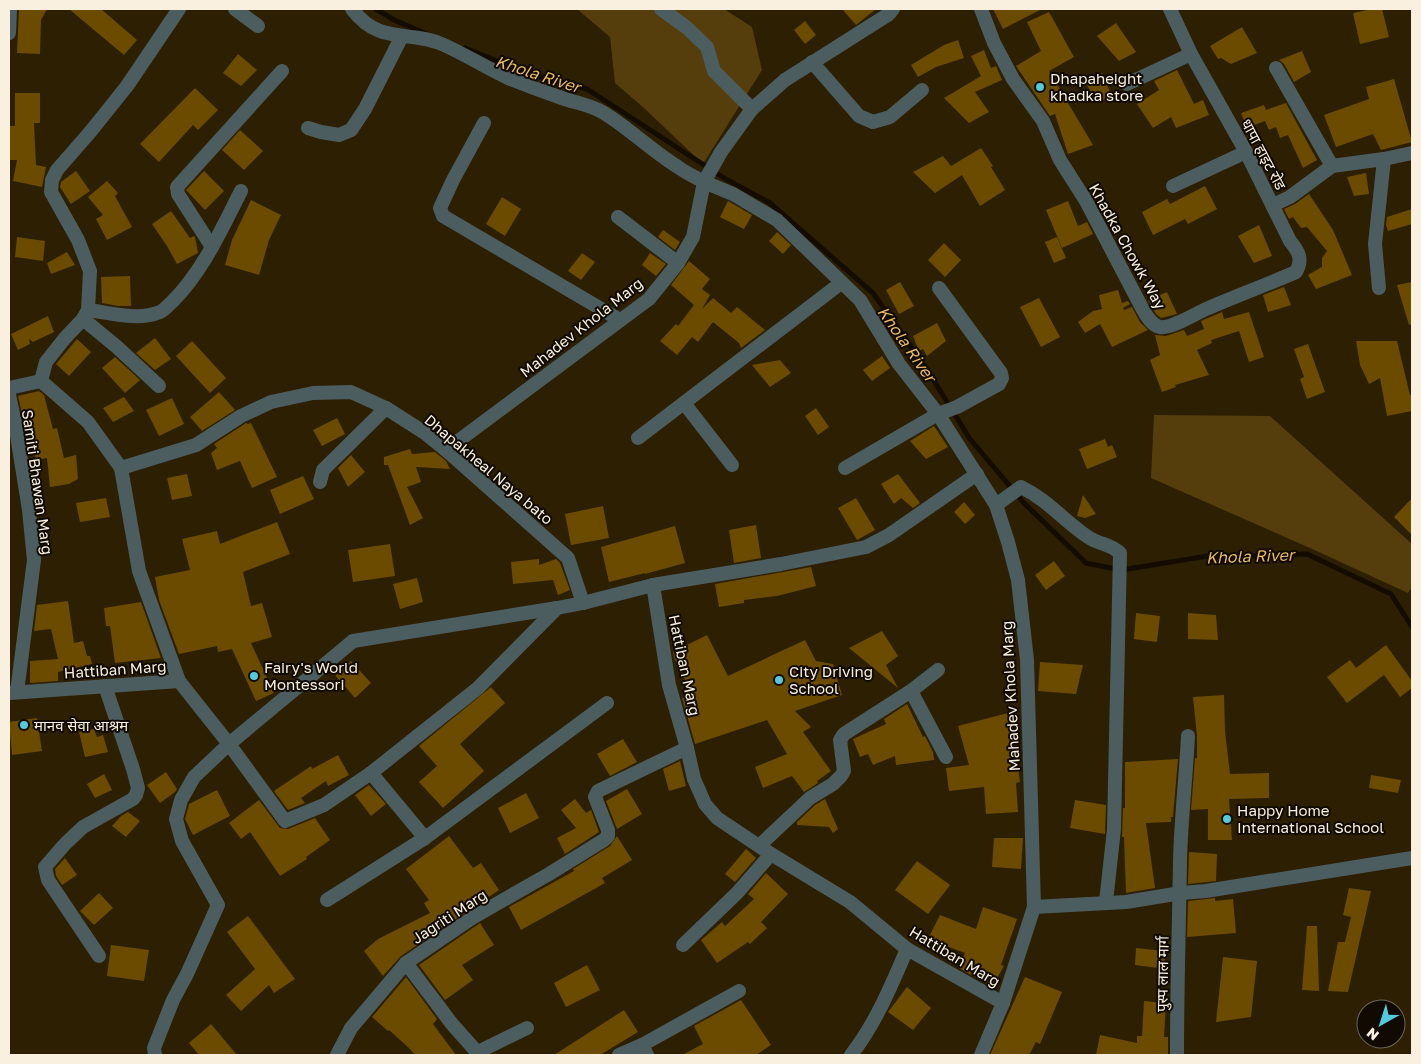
<svg xmlns="http://www.w3.org/2000/svg" width="1421" height="1064" viewBox="0 0 1421 1064" font-family="'Golos Text','Noto Sans Devanagari',sans-serif">
  <style>
    .green { fill: #553e0c }
    .lines { fill: none; stroke-linecap: round; stroke-linejoin: round }
    .stream { stroke: #150c00; stroke-width: 5 }
    .building { fill: #6a4b00 }
    .minor { stroke: #4c5d60; stroke-width: 14 }
    .poi-dot { fill: #54cade; stroke: #100a02; stroke-width: 2 }
    .labels { text-anchor: middle; dominant-baseline: central; stroke-width: 4; stroke-linejoin: round; paint-order: stroke }
    .poi-label { font-size: 15px; fill: #f9f0df; stroke: #100a02; text-anchor: start }
    .street-label { font-size: 15px; fill: #f9f0df; stroke: #100a02 }
    .water-label { font-size: 16px; font-style: italic; fill: #eabc62; stroke: #100a02 }
  </style>
  <rect width="100%" height="100%" fill="#2c1f02"/>
  <g class="green">
    <path d="M577,9H724L752,27L762,70L703,164L644,108L615,83L610,37Z"/>
    <path d="M1154,415L1270,416L1412,544V587L1408,593L1310,548L1151,478Z"/>
  </g>
  <g class="lines">
    <g class="stream">
      <path d="M376,9L394,20L427,34"/>
      <path d="M465,48L527,73L587,89L724,178L770,203L873,293L926,368L970,439L1024,503L1086,563L1121,570L1214,555L1257,556L1307,554L1391,594L1412,627"/>
    </g>
  </g>
  <g class="building">
    <path d="M19,9H47L41,20L40,54L17,53Z"/>
    <path d="M69,9H101L137,40L124,55Z"/>
    <path d="M842,9H876L856,25Z"/>
    <path d="M993,9H1042L1003,29Z"/>
    <path d="M1372,9H1382L1389,37L1360,44L1353,13Z"/>
    <path d="M1049,12L1074,57L1049,71L1093,145L1068,154L1055,114L1050,116L1016,66L1041,51L1027,22Z"/>
    <path d="M805,21L816,35L805,44L794,30Z"/>
    <path d="M1116,23L1136,52L1119,61L1097,36Z"/>
    <path d="M1242,27L1257,53L1231,64L1221,58L1218,59L1210,46Z"/>
    <path d="M958,40L964,58L936,67L918,77L911,65L944,45Z"/>
    <path d="M984,50L991,68L996,66L1002,80L975,92L989,112L969,123L944,98L981,76L971,56Z"/>
    <path d="M1302,51L1311,72L1294,82L1284,64L1279,60Z"/>
    <path d="M238,54L257,70L241,86L223,73Z"/>
    <path d="M1177,70L1194,104L1203,100L1209,115L1176,128L1171,117L1153,128L1137,104L1159,90L1154,81Z"/>
    <path d="M1102,73L1112,96L1096,103L1085,81Z"/>
    <path d="M1394,79L1412,142L1381,150L1373,134L1336,147L1324,115L1369,99L1366,87Z"/>
    <path d="M195,88L218,110L198,130L193,125L159,162L140,144Z"/>
    <path d="M15,93H40V123H34L36,165L46,167L42,187L13,181L17,160H10L9,126H15Z"/>
    <path d="M1286,103L1317,160L1303,168L1288,135L1280,138L1276,127L1269,130L1265,121L1247,128L1241,113L1264,105L1266,110Z"/>
    <path d="M240,130L263,151L244,170L222,150Z"/>
    <path d="M981,148L993,166L991,167L1005,190L980,206L962,175L935,193L913,172L943,156L951,166Z"/>
    <path d="M76,171L90,191L71,204L60,187L61,182Z"/>
    <path d="M204,171L224,191L205,210L186,190Z"/>
    <path d="M1366,173L1369,194L1354,196L1347,177Z"/>
    <path d="M107,181L118,193L115,196L132,227L107,240L96,219L103,215L88,197Z"/>
    <path d="M1205,186L1217,209L1188,224L1185,219L1153,235L1142,212L1167,199L1170,204Z"/>
    <path d="M1309,194L1333,230L1352,275L1316,289L1308,275L1322,267V258L1327,251L1307,227L1301,228L1293,217L1289,219L1284,209L1295,204Z"/>
    <path d="M502,197L521,209L505,236L486,224Z"/>
    <path d="M251,200L281,215L269,240L259,275L225,265L232,240Z"/>
    <path d="M728,201L752,215L744,229L720,217Z"/>
    <path d="M1068,201L1078,226L1087,222L1093,234L1062,248L1046,210Z"/>
    <path d="M1412,209V224L1388,231L1386,225L1387,217Z"/>
    <path d="M171,211L190,238L194,236L195,237L198,253L177,264L167,246L152,224Z"/>
    <path d="M1259,225L1272,256L1254,263L1238,236Z"/>
    <path d="M663,230L680,242L675,250L658,237Z"/>
    <path d="M777,232L791,245L783,254L769,241Z"/>
    <path d="M17,237L45,241L43,261L15,257Z"/>
    <path d="M1057,237L1066,258L1054,263L1045,242Z"/>
    <path d="M944,243L961,260L945,277L928,260Z"/>
    <path d="M67,252L75,265L51,274L47,263Z"/>
    <path d="M582,253L595,262L581,280L568,271Z"/>
    <path d="M650,253L666,264L656,276L642,265Z"/>
    <path d="M689,261L710,279L702,289L710,295L702,309L713,298L731,313L737,307L765,330L741,348L739,343L713,322L698,342L692,337L677,355L660,341L676,324L678,326L694,305L671,285Z"/>
    <path d="M130,276L131,306H118L102,303L101,277Z"/>
    <path d="M900,282L914,306L899,314L886,290Z"/>
    <path d="M1412,282V324L1409,325L1397,285Z"/>
    <path d="M1284,287L1291,305L1268,312L1263,295Z"/>
    <path d="M1118,290L1122,303L1128,301L1130,304L1123,308L1124,310L1132,307L1140,322L1148,330L1112,347L1100,324L1085,333L1078,322L1093,311L1102,309L1099,295Z"/>
    <path d="M1167,292L1177,314L1161,318L1156,314L1148,300Z"/>
    <path d="M1039,298L1060,337L1041,347L1020,307Z"/>
    <path d="M1222,312L1224,319L1249,312L1264,357L1249,362L1239,331L1211,340L1212,343L1197,350L1209,375L1175,385L1176,387L1162,392L1150,360L1160,355L1155,335L1166,336L1184,330L1187,336L1204,329L1201,321Z"/>
    <path d="M48,316L54,332L33,342L29,339L30,344L18,350L11,334Z"/>
    <path d="M937,323L946,341L927,356L923,349L919,351L913,336Z"/>
    <path d="M155,338L171,359L155,370L136,353Z"/>
    <path d="M77,339L91,352L69,376L56,364Z"/>
    <path d="M192,341L226,378L210,393L176,356Z"/>
    <path d="M1356,341H1397L1410,395L1412,394V411L1387,416L1380,378L1369,384L1360,365Z"/>
    <path d="M1308,344L1325,392L1307,399L1300,379L1304,377L1294,349Z"/>
    <path d="M882,356L890,368L872,381L863,370Z"/>
    <path d="M115,357L140,380L125,393L102,368Z"/>
    <path d="M780,360L791,373L770,387L752,365Z"/>
    <path d="M39,391L44,395L53,429L57,428L64,458L76,455L78,479L69,484L50,487L47,458L36,460L25,413L22,414L18,396Z"/>
    <path d="M219,392L235,410L202,431L190,417Z"/>
    <path d="M124,397L134,411L113,422L103,408Z"/>
    <path d="M172,398L184,424L159,436L146,410Z"/>
    <path d="M816,408L829,427L818,435L805,416Z"/>
    <path d="M337,418L345,434L322,446L313,430Z"/>
    <path d="M246,423L248,424L251,423L277,477L252,488L240,461L217,470L211,453L217,448L214,444Z"/>
    <path d="M934,426L948,447L926,459L910,441Z"/>
    <path d="M1105,439L1108,447L1112,445L1117,457L1087,469L1079,449Z"/>
    <path d="M410,449L412,454L435,452L446,461L450,469L416,467L421,482L407,487L423,518L410,525L388,465H384V457Z"/>
    <path d="M351,455L365,472L348,487L338,468Z"/>
    <path d="M187,474L192,496L172,500L167,478Z"/>
    <path d="M898,474L920,503L913,508L901,498L894,504L881,484Z"/>
    <path d="M303,476L314,499L280,514L270,490Z"/>
    <path d="M1083,495L1096,514L1085,518L1077,516Z"/>
    <path d="M106,498L110,517L80,522L76,503Z"/>
    <path d="M856,498L875,530L857,540L838,508Z"/>
    <path d="M1412,498V535L1394,517Z"/>
    <path d="M964,502L975,515L965,524L954,512Z"/>
    <path d="M603,506L609,538L571,545L565,514Z"/>
    <path d="M277,522L290,554L243,572L251,606L262,603L272,637L251,643L274,693L256,701L232,649L218,652L217,646L179,654L159,600L155,577L190,570L182,539L217,531L220,544Z"/>
    <path d="M756,525L761,558L734,563L729,530Z"/>
    <path d="M675,526L685,563L645,574V573L609,582L601,547Z"/>
    <path d="M390,544L395,576L353,582L348,550Z"/>
    <path d="M539,559V565L556,559L560,563L570,590L558,595L553,580L513,584L511,562Z"/>
    <path d="M1054,561L1065,576L1046,590L1035,575Z"/>
    <path d="M811,567L816,586L777,596L744,600V603L719,607L715,584Z"/>
    <path d="M417,578L423,602L400,609L393,584Z"/>
    <path d="M68,601L74,643L83,641L87,656H90L92,664L58,672V681L30,683V661L58,659L51,629L34,631L37,605Z"/>
    <path d="M141,602L161,658L115,663L110,626H106L104,608Z"/>
    <path d="M1136,613L1160,616L1157,642L1134,639Z"/>
    <path d="M1188,613L1216,615L1218,640L1188,639Z"/>
    <path d="M882,631L898,656L886,665L898,688L849,648Z"/>
    <path d="M707,635L728,676L805,640L816,661L833,664L842,695L795,711L811,727L803,732L831,771L817,781L818,783L804,792L792,776L763,788L755,767L787,754L767,720L695,744L682,698L692,694L674,658L673,652Z"/>
    <path d="M1386,645L1412,681V688L1400,697L1384,675L1347,703L1327,677L1350,660L1356,668Z"/>
    <path d="M351,661L371,683L355,698L335,675Z"/>
    <path d="M1040,662L1083,665L1076,694L1038,691Z"/>
    <path d="M491,687L505,703L460,744L484,771L443,808L419,782L437,766L419,746Z"/>
    <path d="M1224,695L1225,731L1230,774L1269,773V798L1229,799L1232,840H1208V809L1191,810L1195,758H1197V736L1193,697Z"/>
    <path d="M907,704L923,737L925,736L933,752L934,760L896,765L895,756L873,765L868,754L860,757L853,739L886,724L884,719Z"/>
    <path d="M1008,713L1016,745L1015,746L1020,782L1016,783L1018,812L986,814L984,787L949,791L946,768L969,765L958,726Z"/>
    <path d="M37,718L42,751L12,755L9,722Z"/>
    <path d="M94,729L97,737L103,735L108,752L85,757L79,732Z"/>
    <path d="M623,739L637,762L610,776L597,754Z"/>
    <path d="M338,755L349,775L328,786L326,781L301,798L305,803L288,810L274,791L311,766L312,769Z"/>
    <path d="M1178,759L1173,817H1171V822L1146,823L1155,888L1126,893L1124,837H1122L1123,808H1125V762Z"/>
    <path d="M680,761L686,786L669,791L663,769Z"/>
    <path d="M166,772L177,789L175,792L160,803L147,785Z"/>
    <path d="M104,774L112,790L95,798L87,784Z"/>
    <path d="M1371,775L1401,780L1398,793L1369,788Z"/>
    <path d="M369,785L386,804L371,816L355,795Z"/>
    <path d="M627,789L642,814L617,829L606,801Z"/>
    <path d="M217,790L230,816L193,835L185,819L189,804Z"/>
    <path d="M526,793L539,818L510,833L498,808Z"/>
    <path d="M575,799L586,813L591,810L599,832L565,854L557,838L576,828L561,810Z"/>
    <path d="M825,799L838,829L833,833L829,827L797,825V822L815,805Z"/>
    <path d="M259,800L280,828L288,829L315,818L330,840L306,857L307,859L280,876L250,832L241,839L229,823Z"/>
    <path d="M1075,800L1106,805L1105,834L1070,828Z"/>
    <path d="M128,812L140,821L126,837L112,826L121,816Z"/>
    <path d="M449,836L473,868L481,863L499,890L401,956L383,976L364,951L378,939L430,913L424,903L429,900L406,869Z"/>
    <path d="M617,836L632,860L602,878L605,883L521,930L509,907L574,871L573,869L610,846Z"/>
    <path d="M994,838H1023L1021,869L992,867Z"/>
    <path d="M746,849L756,858L735,882L725,874Z"/>
    <path d="M1189,852L1217,854L1216,881L1188,884Z"/>
    <path d="M65,858L77,875L62,885L56,876L55,869Z"/>
    <path d="M917,861L950,885L928,914L895,890Z"/>
    <path d="M766,873L788,894L761,922L767,928L750,944L748,942L717,963L701,940L722,922L725,926L754,899L748,894Z"/>
    <path d="M1349,888L1371,891L1348,992L1328,991L1338,942H1345L1351,917L1343,915Z"/>
    <path d="M99,893L113,908L94,925L80,911Z"/>
    <path d="M1215,898V901L1233,899L1236,933L1187,937L1188,901Z"/>
    <path d="M983,907L1017,919L1001,965L1004,966L992,987L959,968L965,953L928,939L940,915L976,929Z"/>
    <path d="M248,916L295,979L274,993L269,985L241,1011L226,995L255,969L227,932Z"/>
    <path d="M480,923L494,945L462,965L473,980L445,1000L419,965Z"/>
    <path d="M1307,926H1317L1319,991L1302,990Z"/>
    <path d="M111,945L149,950L144,981L107,976Z"/>
    <path d="M1136,948L1164,951L1166,969L1135,965Z"/>
    <path d="M1223,957L1257,961L1251,1017L1216,1022Z"/>
    <path d="M587,965L600,990L566,1007L554,983Z"/>
    <path d="M406,977L437,1019L433,1024L456,1055H415L409,1048L389,1030L388,1031L372,1017Z"/>
    <path d="M1025,977L1062,992L1040,1044L1036,1042L1029,1055H990Z"/>
    <path d="M907,987L931,1008L913,1030L888,1012Z"/>
    <path d="M741,1000L771,1045L756,1055H682L703,1044L694,1026Z"/>
    <path d="M1144,1001L1166,1003L1164,1037H1168V1055H1096L1100,1035L1137,1043V1036H1142Z"/>
    <path d="M624,1010L638,1032L600,1055H554Z"/>
    <path d="M211,1024L237,1055H199L189,1043Z"/>
  </g>
  <g class="lines">
    <g class="minor">
      <path d="M235,9L258,26"/>
      <path d="M352,9C380,46 409,29 444,45C466,55 487,68 508,78C525,85 544,92 562,98C576,103 591,105 604,113C630,129 652,151 678,167C686,173 695,177 704,182L721,152L752,109L785,80L889,14L893,9"/>
      <path d="M661,9L686,27L707,47L714,71L752,109"/>
      <path d="M981,9L994,43L1013,79L1043,121L1060,160L1086,201L1142,308C1146,315 1151,325 1160,327C1171,329 1195,314 1206,309C1236,296 1266,285 1296,272C1303,259 1299,252 1290,241L1246,152L1191,54L1170,9"/>
      <path d="M9,33L10,9"/>
      <path d="M812,62L859,116L873,122L890,117L922,90"/>
      <path d="M1276,68L1332,166"/>
      <path d="M1127,84L1191,54"/>
      <path d="M484,123L453,180L440,208L443,216L620,320"/>
      <path d="M308,128L321,132L339,135L351,130L365,109L402,36"/>
      <path d="M1173,186L1246,152"/>
      <path d="M1273,205L1290,197L1332,166L1384,159L1412,153"/>
      <path d="M618,217L678,263"/>
      <path d="M212,247L178,194L177,187L282,71"/>
      <path d="M1379,288L1375,244L1384,159"/>
      <path d="M88,310C111,313 138,321 160,312C165,310 168,305 172,302C203,271 221,230 241,191"/>
      <path d="M83,319L117,347L159,386"/>
      <path d="M41,381L46,362L65,338L83,319L88,310L90,271L78,240L51,192L52,180L57,170L91,131L127,86L179,9"/>
      <path d="M9,388L41,381L88,422L121,468L196,445L241,416L271,402L313,393L351,392L386,408L425,433L446,450L568,558L583,603"/>
      <path d="M9,395L15,423L29,510L34,560L17,692"/>
      <path d="M684,403L732,465"/>
      <path d="M638,438L841,283"/>
      <path d="M446,450L649,299L678,263L693,237L704,182L733,194L777,220L860,300L899,364L938,414L996,505L1008,542L1018,580L1027,660L1034,907L1003,1003L981,1055"/>
      <path d="M121,468L139,571L179,681L229,744L285,821L324,805L371,773L478,688L557,608"/>
      <path d="M845,468L938,414L957,407L999,384L1002,378L1001,373L939,288"/>
      <path d="M320,482L323,470L386,408"/>
      <path d="M996,505L1021,487C1048,500 1064,521 1088,537C1100,545 1109,543 1120,553L1114,829L1106,902"/>
      <path d="M653,585L669,685L687,748L694,779L705,804L717,818L771,854L850,902L907,949L1003,1003"/>
      <path d="M911,691L946,757"/>
      <path d="M10,693L179,681"/>
      <path d="M371,773L425,838"/>
      <path d="M760,845L810,798L833,784L841,776L844,771L840,740L844,734L911,691L938,670"/>
      <path d="M327,900L425,838L607,703"/>
      <path d="M1034,907L1126,902L1181,893L1206,891L1412,858"/>
      <path d="M683,945L737,893L771,854"/>
      <path d="M99,956L48,880L45,867L65,844L83,827L133,799L136,795L138,788L133,769L105,686"/>
      <path d="M406,963L452,1024L476,1051L478,1052L527,1028"/>
      <path d="M155,1055L154,1048L173,1000L187,974L218,905L182,841L176,819L181,800L194,777L229,744L353,641L557,608L583,603L653,585L781,564L866,547L889,535L977,474"/>
      <path d="M337,1055L351,1028L406,963L472,918L549,874L604,840L608,836V830L595,797L598,791L687,748"/>
      <path d="M619,1055L642,1045"/>
      <path d="M647,1055L642,1045L739,991"/>
      <path d="M851,1055C876,1023 891,986 907,949"/>
      <path d="M1177,1055C1177,990 1179,926 1180,861C1181,819 1186,777 1188,736"/>
    </g>
  </g>
  <g class="poi-dot">
    <circle cx="1040" cy="87" r="5"/>
    <circle cx="254" cy="676" r="5"/>
    <circle cx="779" cy="680" r="5"/>
    <circle cx="24" cy="725" r="5"/>
    <circle cx="1227" cy="819" r="5"/>
  </g>
  <g class="labels">
    <g class="poi-label">
      <text x="1050" y="78">Dhapaheight<tspan x="1050" dy="17">khadka store</tspan></text>
      <text x="264" y="667">Fairy's World<tspan x="264" dy="17">Montessori</tspan></text>
      <text x="789" y="671">City Driving<tspan x="789" dy="17">School</tspan></text>
      <text x="34" y="725">मानव सेवा आश्रम</text>
      <text x="1237" y="810">Happy Home<tspan x="1237" dy="17">International School</tspan></text>
    </g>
    <g class="street-label">
      <text transform="translate(1264 154) rotate(62)">धापा हाइट रोड</text>
      <text transform="translate(1128 246) rotate(61)">Khadka Chowk Way</text>
      <text transform="translate(581 327) rotate(-38)">Mahadev Khola Marg</text>
      <text transform="translate(489 469) rotate(40)">Dhapakheal Naya bato</text>
      <text transform="translate(38 482) rotate(82)">Samiti Bhawan Marg</text>
      <text transform="translate(685 665) rotate(78)">Hattiban Marg</text>
      <text transform="translate(115 669) rotate(-4)">Hattiban Marg</text>
      <text transform="translate(1010 696) rotate(-93)">Mahadev Khola Marg</text>
      <text transform="translate(449 916) rotate(-33)">Jagriti Marg</text>
      <text transform="translate(955 956) rotate(31)">Hattiban Marg</text>
      <text transform="translate(1162 974) rotate(-89)">पुस्प लाल मार्ग</text>
    </g>
    <g class="water-label">
      <text transform="translate(538 74) rotate(18)">Khola River</text>
      <text transform="translate(907 344) rotate(55)">Khola River</text>
      <text transform="translate(1250 556) rotate(-2)">Khola River</text>
    </g>
  </g>
  <rect width="1421" height="1064" fill="none" stroke="#f9f0df" stroke-width="20"/>
  <g transform="translate(1381 1024) rotate(219)"><circle r="24" fill="#100a02" stroke="#6d665a"/>
  <path d="M0-4L9 19L0 12L-9 19Z" fill="#54cade"/>
  <text y="-8" font-size="14" font-weight="bold" text-anchor="middle" fill="#f9f0df">N</text>
  </g>
</svg>
